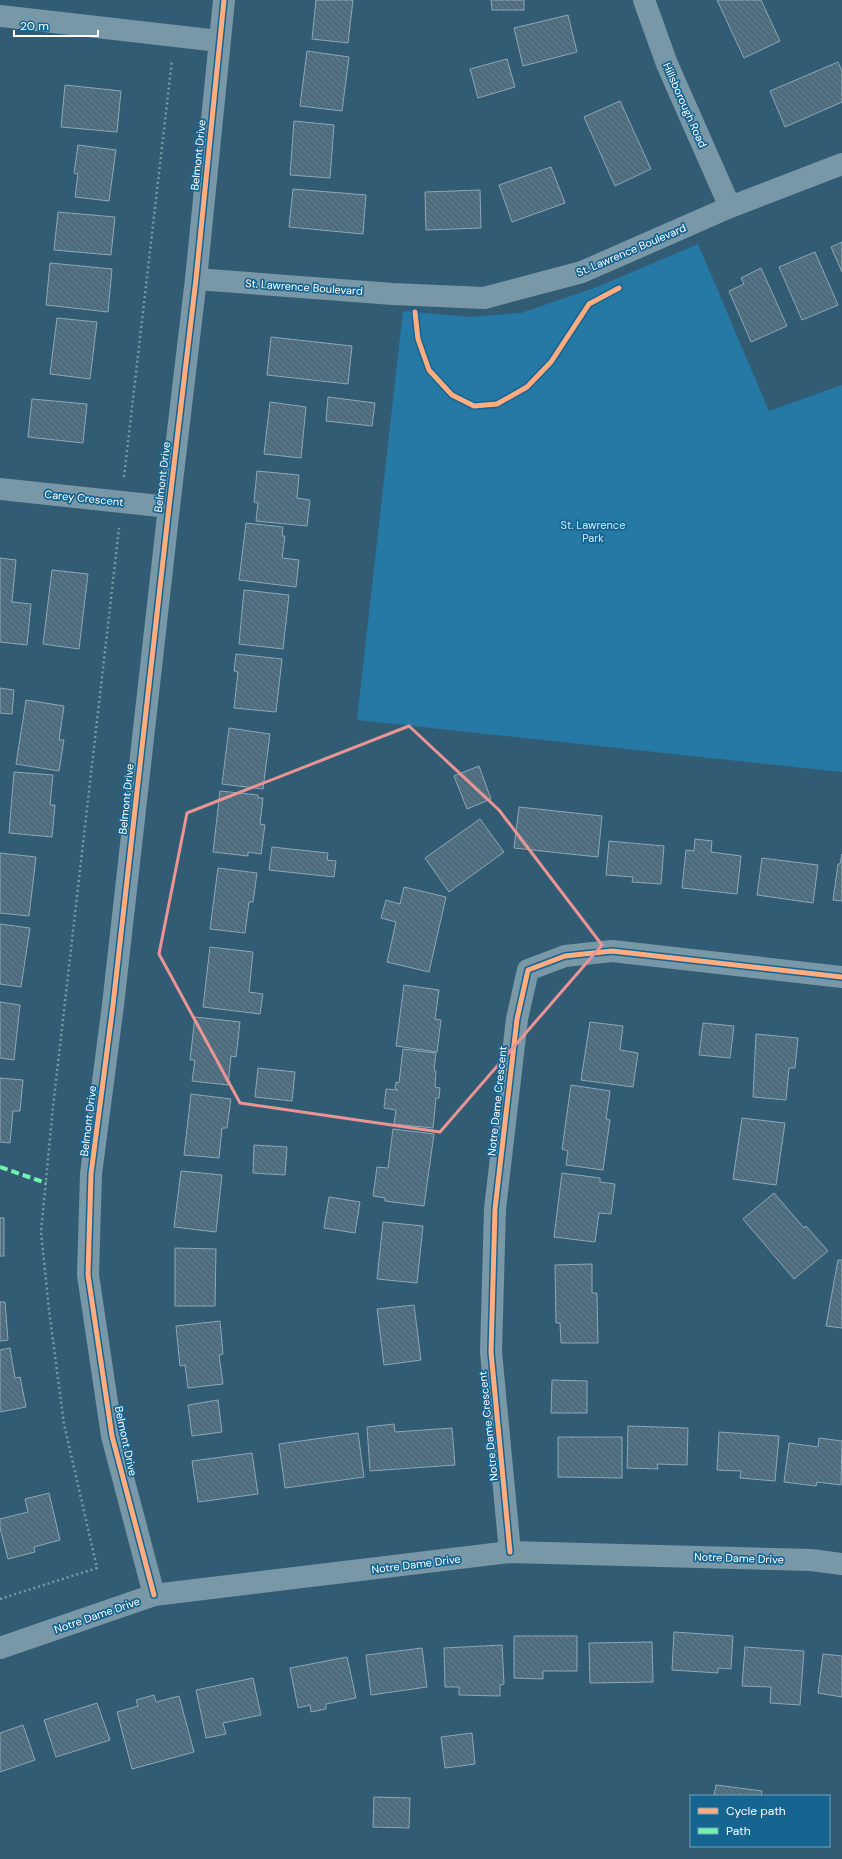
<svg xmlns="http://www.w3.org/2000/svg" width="842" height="1859" viewBox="0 0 842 1859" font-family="'DM Sans',sans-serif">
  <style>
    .green { fill: #2779a5 }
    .building { fill: url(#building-back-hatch); stroke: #8ea7b5 }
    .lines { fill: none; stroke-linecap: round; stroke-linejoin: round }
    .path { stroke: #7998a7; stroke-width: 2.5; stroke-dasharray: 2 3; stroke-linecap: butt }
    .minor { stroke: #7998a7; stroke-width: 22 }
    .tertiary { stroke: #7998a7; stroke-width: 22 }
    .quiet { stroke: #73f3ae; stroke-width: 4; stroke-dasharray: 8 4; stroke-linecap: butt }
    .cycleway-casing { stroke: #166490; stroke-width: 8 }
    .cycleway { stroke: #ffac80; stroke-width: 5 }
    .marked { fill: none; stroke: #ea9494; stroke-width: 3; stroke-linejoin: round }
    .labels { text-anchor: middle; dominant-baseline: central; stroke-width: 3.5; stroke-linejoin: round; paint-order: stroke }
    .street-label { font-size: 11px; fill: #fff; stroke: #166490 }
    .park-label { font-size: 11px; fill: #c9eafc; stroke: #166490 }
  </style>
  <defs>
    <pattern id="building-back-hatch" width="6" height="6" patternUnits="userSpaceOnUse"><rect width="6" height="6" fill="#517385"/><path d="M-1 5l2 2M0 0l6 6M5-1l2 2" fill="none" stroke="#4e5c63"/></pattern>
  </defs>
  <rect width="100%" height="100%" fill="#325c74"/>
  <path class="green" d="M698,244L769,411L842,385V772L357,720L403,311L469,317L521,313L597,287Z"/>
  <g class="building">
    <path d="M316,0H353L348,43L312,39Z"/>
    <path d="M491,0H524V10H492Z"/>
    <path d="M717,0H761L780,41L744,58Z"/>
    <path d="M568,15L577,52L523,66L514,28Z"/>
    <path d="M307,51L349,57L342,111L300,106Z"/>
    <path d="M507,59L515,87L478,98L470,69Z"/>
    <path d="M838,62L842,71V102L785,127L770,91Z"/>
    <path d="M65,85L121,91L117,132L61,127Z"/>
    <path d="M620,101L651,169L615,186L584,117Z"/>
    <path d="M294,121L334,125L330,178L290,175Z"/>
    <path d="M78,145L116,150L109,201L75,197L78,174L74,173Z"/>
    <path d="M551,167L565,203L512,222L499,185Z"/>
    <path d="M293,189L366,195L363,234L289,227Z"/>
    <path d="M480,190L481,228L426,230L425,192Z"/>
    <path d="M58,212L115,217L111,255L54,250Z"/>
    <path d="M842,242V272L831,247Z"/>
    <path d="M815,252L838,305L802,320L779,267Z"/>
    <path d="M50,263L112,269L108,312L46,305Z"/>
    <path d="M761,268L787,326L751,342L729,291L744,284L741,278Z"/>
    <path d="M57,318L97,322L90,379L50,374Z"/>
    <path d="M271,337L352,346L348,384L267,375Z"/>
    <path d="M328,397L375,403L372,426L326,421Z"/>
    <path d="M32,399L87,404L83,443L28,437Z"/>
    <path d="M270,402L306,407L301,458L264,454Z"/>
    <path d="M257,471L299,475L297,498L310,500L307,526L256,521L258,503L254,502Z"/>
    <path d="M246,523L283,527L282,536H285L282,558L299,560L296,587L239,580Z"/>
    <path d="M0,558L16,560L12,602L31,604L27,645L0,642Z"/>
    <path d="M52,570L88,574L79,649L43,644Z"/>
    <path d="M244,590L289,595L283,649L239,644Z"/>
    <path d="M236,654L282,659L276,712L234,708L238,672L234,671Z"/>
    <path d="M0,688L14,690L12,714L0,713Z"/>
    <path d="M26,700L64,706L59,740H64L59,771L16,764Z"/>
    <path d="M229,728L270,734L263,789L222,784Z"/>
    <path d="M479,766L491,799L467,809L454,776Z"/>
    <path d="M14,772L53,775L50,805H55L52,837L9,833Z"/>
    <path d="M220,791L258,795V798H263L260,824L265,825L261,854L248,852V856L213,852Z"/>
    <path d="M519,807L602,816L598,857L514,848Z"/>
    <path d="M480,819L504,852L449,892L425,858Z"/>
    <path d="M695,839L712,841L711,852L741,856L737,894L682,888L686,850L694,851Z"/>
    <path d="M609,841L664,846L661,884L632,882L633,877L606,875Z"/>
    <path d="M272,847L328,853L327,860L336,861L334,877L269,870Z"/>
    <path d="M0,853L36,857L29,916L0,913Z"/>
    <path d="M842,854V901L833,900L838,864H840Z"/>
    <path d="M762,858L818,865L813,903L757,895Z"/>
    <path d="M218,868L257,873L253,902H249L245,933L210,929Z"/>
    <path d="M404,887L446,897L429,972L387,962L396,922L381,918L386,900L400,904Z"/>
    <path d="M0,924L30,928L21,987L0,984Z"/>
    <path d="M210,947L253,952L249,992L263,994L260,1014L203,1007Z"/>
    <path d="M404,985L439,990L435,1019L441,1020L437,1052L396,1046Z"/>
    <path d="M0,1002L20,1005L14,1060L0,1058Z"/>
    <path d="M195,1017L240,1022L236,1057L231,1056L228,1085L192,1081L195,1060H190Z"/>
    <path d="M590,1022L623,1026L620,1050L638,1053L633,1087L581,1080Z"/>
    <path d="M703,1023L734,1026L730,1058L699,1055Z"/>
    <path d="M756,1034L798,1038L795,1068H789L786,1100L753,1097Z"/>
    <path d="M403,1049L436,1053L434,1070L436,1071L435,1087L440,1088L439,1098H436L433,1128L394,1124L396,1110L384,1108L386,1089L398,1090L395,1088L396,1082L399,1083Z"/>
    <path d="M258,1068L295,1072L292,1101L255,1097Z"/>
    <path d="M0,1078L23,1080L20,1111H13L10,1143L0,1142Z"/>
    <path d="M571,1085L610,1091L606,1119L610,1120L603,1170L566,1165L568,1151L562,1149Z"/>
    <path d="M191,1094L231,1099L227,1128H222L219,1158L184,1155Z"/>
    <path d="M742,1118L785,1123L776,1185L733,1179Z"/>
    <path d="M393,1129L434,1134L424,1206L385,1201V1198L373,1196L377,1167L388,1168Z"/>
    <path d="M254,1145L287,1147L285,1175L253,1173Z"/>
    <path d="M181,1171L222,1175L216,1232L174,1227Z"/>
    <path d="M562,1173L600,1178V1182L615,1184L611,1214L599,1213L595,1242L554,1237Z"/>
    <path d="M774,1193L804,1228L806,1226L828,1251L794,1279L743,1219Z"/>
    <path d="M329,1197L360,1202L355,1233L324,1228Z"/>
    <rect x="0" y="1218" width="4" height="38"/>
    <path d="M383,1222L423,1226L417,1283L377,1279Z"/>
    <path d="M175,1248L216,1249L215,1306H175Z"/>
    <path d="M838,1260H842V1328L826,1326Z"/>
    <path d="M592,1264V1293H597L598,1343H561L560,1323H556L555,1265Z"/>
    <path d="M0,1302H5L8,1340L0,1341Z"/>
    <path d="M414,1305L421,1360L384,1365L377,1309Z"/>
    <path d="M220,1321L223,1354L219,1355L223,1384L188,1388L185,1365L180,1366L176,1326Z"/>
    <path d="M10,1348L15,1378L20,1377L26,1407L0,1412V1350Z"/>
    <path d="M552,1380L587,1381V1413H551Z"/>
    <path d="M218,1400L222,1432L192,1436L188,1405Z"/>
    <path d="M394,1424L395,1432L452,1428L455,1465L370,1471L367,1427Z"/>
    <path d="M628,1426L688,1428L687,1465L657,1464L658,1469L627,1468Z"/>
    <path d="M719,1432L779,1436L775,1481L740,1478L741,1471L717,1470Z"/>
    <path d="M358,1433L364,1477L285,1488L279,1444Z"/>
    <path d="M558,1437H622V1478L558,1477Z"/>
    <path d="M819,1438L842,1441L841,1485L817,1482L816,1486L784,1482L789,1443L818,1447Z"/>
    <path d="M252,1453L258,1494L198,1502L192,1461Z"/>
    <path d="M49,1493L60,1540L34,1547L35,1552L8,1559L0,1528V1519L28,1512L25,1499Z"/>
    <path d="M674,1632L733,1636L731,1669L718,1668V1673L672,1670Z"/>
    <path d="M514,1636H577V1671H543V1679L514,1678Z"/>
    <path d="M652,1642L653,1682L590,1683L589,1643Z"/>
    <path d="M502,1645L504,1684L500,1685V1696L459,1695V1687H445L444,1648Z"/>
    <path d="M745,1647L804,1651L800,1705L770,1703L771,1687L742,1686Z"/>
    <path d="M422,1648L427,1687L371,1695L366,1655Z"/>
    <path d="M823,1654L842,1656V1697L818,1693Z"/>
    <path d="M347,1657L356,1698L326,1704V1709L311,1712L310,1705L298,1708L290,1668Z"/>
    <path d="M253,1678L261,1715L223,1723L226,1734L206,1738L196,1690Z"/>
    <path d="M154,1695L156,1702L179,1696L194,1752L132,1769L117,1712L138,1706L136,1700Z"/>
    <path d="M97,1703L110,1740L56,1757L44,1720Z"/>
    <path d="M23,1725L35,1760L0,1772V1733Z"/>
    <path d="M472,1733L475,1764L445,1768L441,1737Z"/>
    <path d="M716,1785L762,1791L761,1796H714Z"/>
    <path d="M374,1797L410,1798L409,1828L373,1827Z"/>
  </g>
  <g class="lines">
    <g class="path">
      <path d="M124,477L172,60"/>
      <path d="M0,1599L97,1568L64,1424L49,1310L41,1232L53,1107L119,528"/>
    </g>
    <g class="minor">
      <path d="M644,0L667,64L730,207"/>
      <path d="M0,16L219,41"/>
      <path d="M196,279L393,294L484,298L582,272L730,207L842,164"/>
      <path d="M0,489L169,507"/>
      <path d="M510,1552L491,1352L495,1209L517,1019L528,970L565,956L612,951L842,977"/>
    </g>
    <g class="tertiary">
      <path d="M154,1595L112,1436L88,1275L91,1174L113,1005L169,507L196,279L224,0"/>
      <path d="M0,1648L154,1595L510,1552L811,1560L842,1564"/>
    </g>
    <path class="quiet" d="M0,1167L46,1183"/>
    <g class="cycleway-casing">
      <g id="cycleway">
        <path d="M415,312L418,339L429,370L452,395L474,406L497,404L527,387L551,362L589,304L619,288"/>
        <path d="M510,1552L491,1352L495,1209L517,1019L528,970L565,956L612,951L842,977"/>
        <path d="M154,1595L112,1436L88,1275L91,1174L113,1005L169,507L196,279L224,0"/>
      </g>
    </g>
    <use href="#cycleway" class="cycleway"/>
  </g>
  <path class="marked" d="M409,726L499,810L602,945L440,1132L240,1103L159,954L187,813Z"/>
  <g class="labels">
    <g class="street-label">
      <text transform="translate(685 105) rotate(66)">Hillsborough Road</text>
      <text transform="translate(198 155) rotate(-84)">Belmont Drive</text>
      <text transform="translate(631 250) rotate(-23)">St. Lawrence Boulevard</text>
      <text transform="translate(304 287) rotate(4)">St. Lawrence Boulevard</text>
      <text transform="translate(162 477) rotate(-83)">Belmont Drive</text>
      <text transform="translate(84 498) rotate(6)">Carey Crescent</text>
      <text transform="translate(126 799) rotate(-84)">Belmont Drive</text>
      <text transform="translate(497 1101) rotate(-84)">Notre Dame Crescent</text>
      <text transform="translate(88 1121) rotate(-83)">Belmont Drive</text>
      <text transform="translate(488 1426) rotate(-96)">Notre Dame Crescent</text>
      <text transform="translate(126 1441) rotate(78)">Belmont Drive</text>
      <text transform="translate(739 1558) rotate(2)">Notre Dame Drive</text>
      <text transform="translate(416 1564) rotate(-7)">Notre Dame Drive</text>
      <text transform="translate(97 1615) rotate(-19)">Notre Dame Drive</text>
    </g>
    <g class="park-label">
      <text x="593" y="525">St. Lawrence<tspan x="593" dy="13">Park</tspan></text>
    </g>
  </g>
  <rect x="690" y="1795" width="140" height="52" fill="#166490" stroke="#73a2bc"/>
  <rect x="698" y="1808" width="20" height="6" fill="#ffac80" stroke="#73a2bc"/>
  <text x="726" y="1815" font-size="12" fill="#ffffff">Cycle path</text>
  <rect x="698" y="1828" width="20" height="6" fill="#73f3ae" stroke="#73a2bc"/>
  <text x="726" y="1835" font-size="12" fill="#ffffff">Path</text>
  <path d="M14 30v6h84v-6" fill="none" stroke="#ffffff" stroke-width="2"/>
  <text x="20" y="30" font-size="12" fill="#ffffff" stroke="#166490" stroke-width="3" paint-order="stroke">20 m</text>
</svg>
